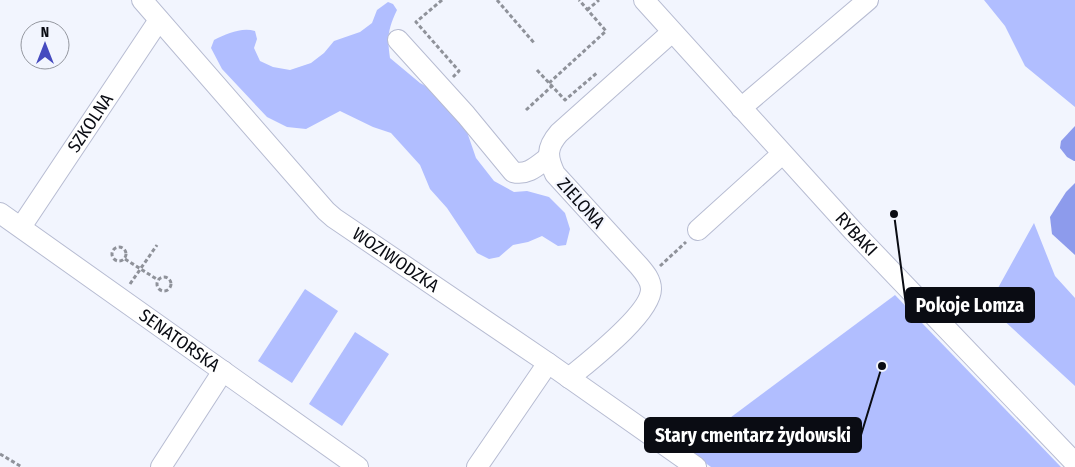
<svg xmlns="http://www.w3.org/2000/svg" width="1075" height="467" viewBox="0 0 1075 467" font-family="'Fira Sans Condensed',sans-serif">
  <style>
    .green { fill: #b1beff }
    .water { fill: #8d9bec }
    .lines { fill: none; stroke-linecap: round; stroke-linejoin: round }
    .minor-casing { stroke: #b7bcd2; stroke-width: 22 }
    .path { stroke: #8f929a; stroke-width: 3; stroke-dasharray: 4 2.5; stroke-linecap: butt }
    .minor { stroke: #fff; stroke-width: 20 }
    .labels { text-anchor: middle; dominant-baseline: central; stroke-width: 4.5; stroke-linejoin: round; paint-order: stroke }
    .street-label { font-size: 18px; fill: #0a0c13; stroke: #f2f5fe }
    .leader { fill: none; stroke: #0a0c13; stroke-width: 2 }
    .callout-dot { fill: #0a0c13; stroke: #f2f5fe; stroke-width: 2 }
    .callout { fill: #0a0c13; stroke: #0a0c13; stroke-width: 2 }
    .callout-label { font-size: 19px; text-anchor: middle; font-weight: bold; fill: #fff }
  </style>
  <rect width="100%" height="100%" fill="#f2f5fe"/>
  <g class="green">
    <path d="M984,0H1075V107L1025,66L1005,26Z"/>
    <path d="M388,2L393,4L397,10C388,29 387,37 390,58L420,83L431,89L466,129L476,158L494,181L514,192L527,191L549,197L565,213L570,229L566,245L558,246L542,236L528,242L513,245L499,257L489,259L477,253L447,208L430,189L420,165L391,133L373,127L340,111L306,129L287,127L267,117L222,69L211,48L214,40C227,34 241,27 255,31L257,39L254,48L260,61L273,67L290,70L311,63L324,53L334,41L360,32L372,23L377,10Z"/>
    <path d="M1034,223L1055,276L1075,298V386L988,306Z"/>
    <path d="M305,289L338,311L292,383L258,361Z"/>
    <path d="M895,295L1061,467H711L687,450Z"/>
    <path d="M355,332L389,354L342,426L309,404Z"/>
  </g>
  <g class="water">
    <path d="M1075,126V161H1074L1067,157L1060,148L1061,141Z"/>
    <path d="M1075,183V255L1052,234L1050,217L1066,192Z"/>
  </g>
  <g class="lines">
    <g class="minor-casing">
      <g id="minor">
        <path id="s1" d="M142,0L326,211L334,218L548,363L696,467"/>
        <path id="s2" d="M644,0L854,232L1075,463"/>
        <path d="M398,40L466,115L513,172C528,176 538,165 549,157"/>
        <path d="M741,108L868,0"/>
        <path id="s3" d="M0,213L358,467"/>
        <path id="s4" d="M21,227L159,20"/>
        <path d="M698,230L782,154"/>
        <path d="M569,378C588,362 651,314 651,289C651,280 645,273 639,266L555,174C547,157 546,148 559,133L672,32"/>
        <path d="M161,467L223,371"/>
        <path d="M477,467L548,363"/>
      </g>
    </g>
    <g class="path">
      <path d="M442,0L416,22L459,71L453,77"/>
      <path d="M497,0L535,44"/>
      <path d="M587,10L599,0"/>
      <path d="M537,70L565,100L598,72"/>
      <path d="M549,83L606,31L579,0"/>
      <path d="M526,110L552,86"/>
      <circle cx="119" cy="254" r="7"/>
      <path d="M125,259L158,280"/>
      <path d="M660,266L686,242"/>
      <circle cx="164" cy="284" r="7"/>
      <path d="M130,284L157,245"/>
      <path d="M0,454L22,467"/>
    </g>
    <use href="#minor" class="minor"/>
  </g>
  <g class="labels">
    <g class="street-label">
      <text stroke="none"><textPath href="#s4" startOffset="125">SZKOLNA</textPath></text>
      <text transform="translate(581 203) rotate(48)">ZIELONA</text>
      <text stroke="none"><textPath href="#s2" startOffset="316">RYBAKI</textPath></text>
      <text stroke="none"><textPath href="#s1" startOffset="365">WOZIWODZKA</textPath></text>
      <text stroke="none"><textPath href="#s3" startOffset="220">SENATORSKA</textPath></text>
    </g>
  </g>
  <path class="leader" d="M894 214L906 305M882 366L861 435"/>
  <g class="callout-dot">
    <circle cx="894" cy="214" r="5"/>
    <circle cx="882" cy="366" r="5"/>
  </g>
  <g class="callout">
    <rect x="906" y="288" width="128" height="34" rx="5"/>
    <rect x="645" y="418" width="216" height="34" rx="5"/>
  </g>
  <g class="callout-label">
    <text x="970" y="312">Pokoje Lomza</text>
    <text x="753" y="442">Stary cmentarz żydowski</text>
  </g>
  <g transform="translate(45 45)"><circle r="24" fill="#f2f5fe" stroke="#9598a0"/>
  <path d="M0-4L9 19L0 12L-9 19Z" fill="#454abf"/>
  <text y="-8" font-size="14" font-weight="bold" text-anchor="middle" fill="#0a0c13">N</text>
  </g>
</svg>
